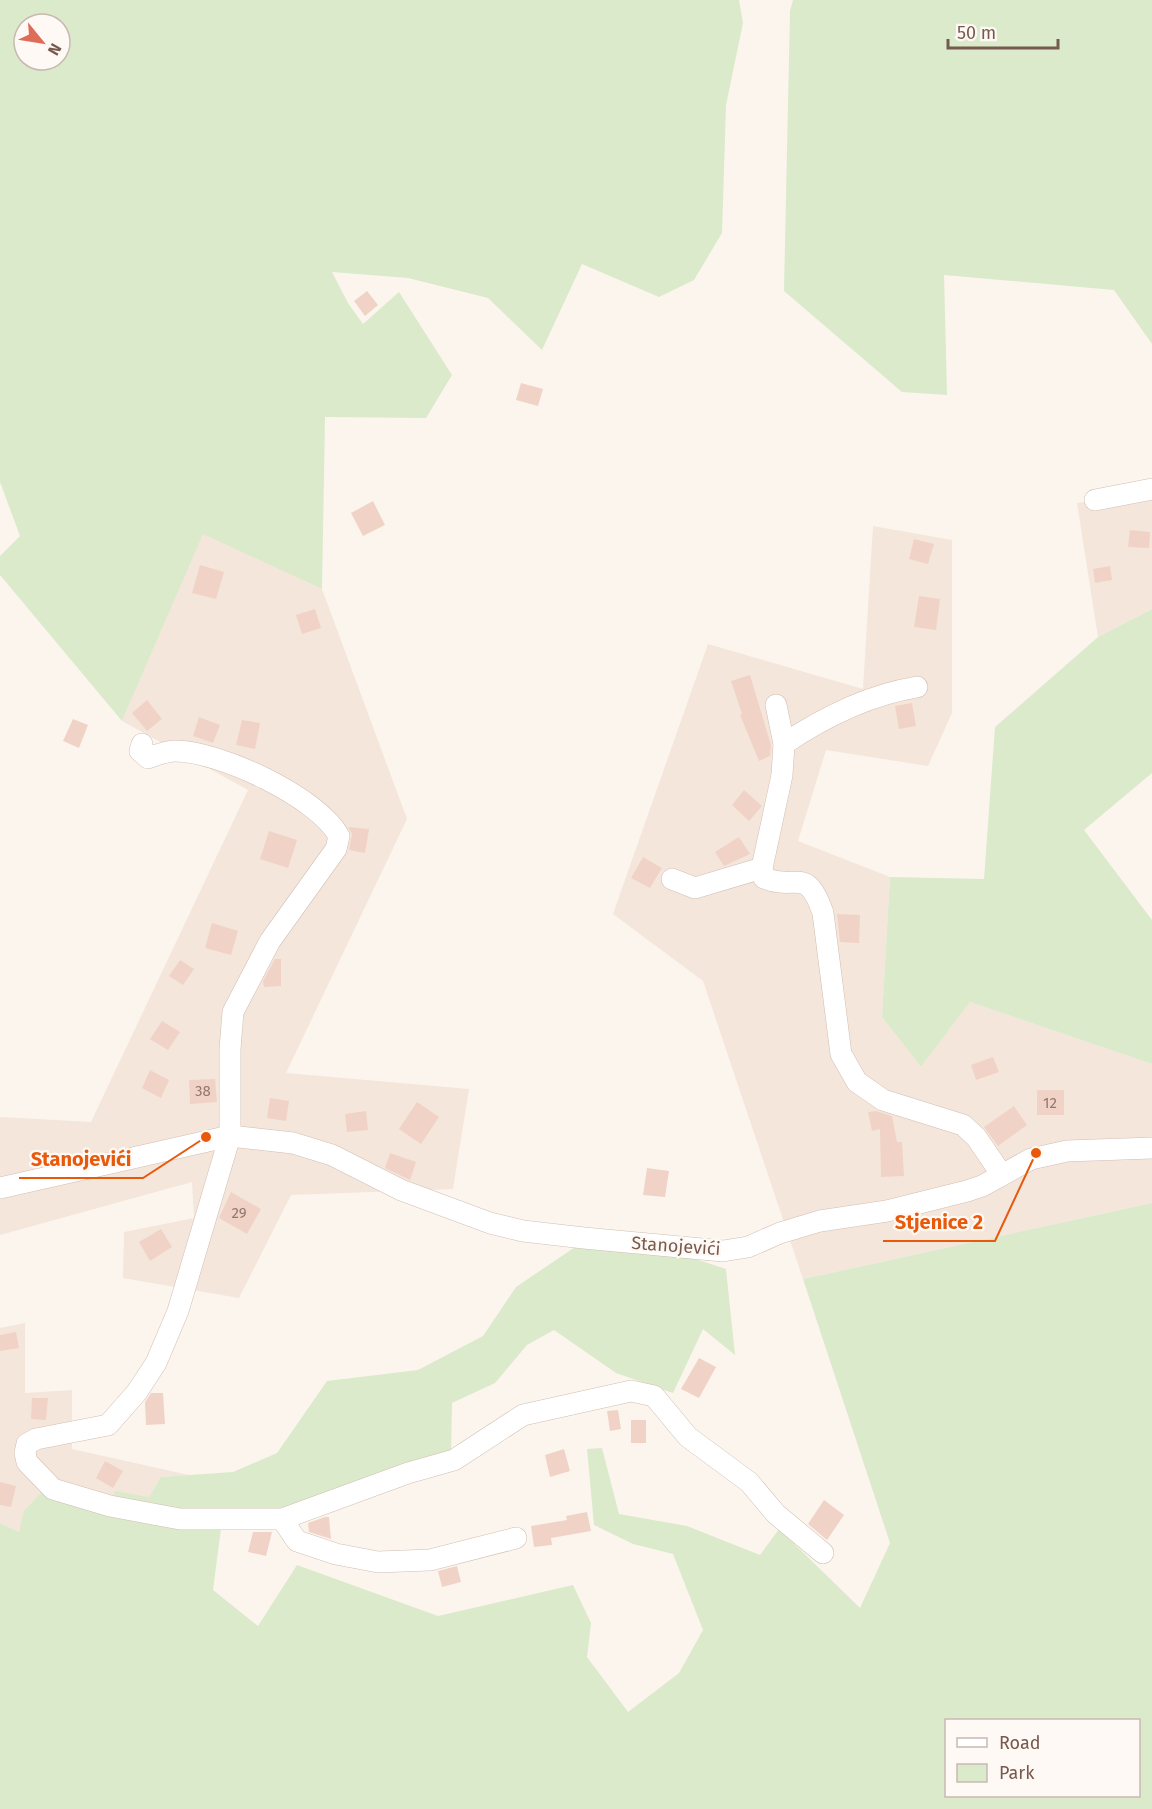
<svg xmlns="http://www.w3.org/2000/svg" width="1152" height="1809" viewBox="0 0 1152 1809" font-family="'Fira Sans',sans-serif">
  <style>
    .residential { fill: #f4e6db }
    .green { fill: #daeacb; fill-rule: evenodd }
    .building { fill: #f0d3c6 }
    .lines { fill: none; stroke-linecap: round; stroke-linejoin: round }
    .minor-casing { stroke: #d1beb4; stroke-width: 22 }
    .minor { stroke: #fff; stroke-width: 21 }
    .labels { text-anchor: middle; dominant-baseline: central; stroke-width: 4.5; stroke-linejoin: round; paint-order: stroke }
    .number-label { font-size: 15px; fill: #95786d }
    .street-label { font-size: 18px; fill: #775a4f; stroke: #fef9f4 }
    .leader { fill: none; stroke: #e8590c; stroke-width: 2 }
    .callout-dot { fill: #e8590c; stroke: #fef9f4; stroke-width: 2 }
    .callout-label { font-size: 20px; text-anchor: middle; font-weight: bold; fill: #e8590c; stroke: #fef9f4; stroke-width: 4.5; stroke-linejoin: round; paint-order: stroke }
  </style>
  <rect width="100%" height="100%" fill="#fcf5ed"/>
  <g class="residential">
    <path d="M1152,493V609L1098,637L1077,503Z"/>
    <path d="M873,526L952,540V713L928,766L826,750L798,841L890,877L882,1017L921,1067L970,1002L1152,1064V1203L803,1279L703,981L613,914L708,644L863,689Z"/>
    <path d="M203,533L322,589L407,819L286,1073L469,1089L453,1189L291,1195L239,1298L123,1278L124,1232L194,1218L192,1182L0,1235V1117L91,1122L248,790L122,721Z"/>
    <path d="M25,1323V1393L72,1390V1449L189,1475L161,1477L149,1497L19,1532L0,1523V1328Z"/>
  </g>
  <g class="green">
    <path d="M0,0H739L743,23L726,105L722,233L694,280L659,297L582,264L542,350L488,298L408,278L332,272L348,303L363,324L399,292L452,375L426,418L325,417L322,589L203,534L122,721L0,575V556L20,536L0,482ZM24,24H60V60H24Z"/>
    <path d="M793,0H1152V344L1114,290L944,275L947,395L902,392L784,291L790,11Z"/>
    <path d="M1152,609V773L1084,830L1152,920V1064L970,1002L921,1067L882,1017L890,877L984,879L995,727L1098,637Z"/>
    <path d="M1152,1203V1809H0V1523L19,1532L24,1511L43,1491L108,1509L115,1491L149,1497L161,1477L233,1472L277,1453L327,1381L418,1370L483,1336L516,1287L584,1241L671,1251L726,1269L735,1355L703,1329L673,1393L616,1373L554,1330L527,1345L495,1383L452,1403L451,1455L287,1506L282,1519L223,1513L213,1590L258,1626L297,1565L438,1616L573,1585L591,1623L587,1657L628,1712L679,1673L703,1630L673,1554L633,1544L594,1525L587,1449L602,1448L619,1514L687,1526L760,1555L779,1529L860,1608L890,1543L803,1279ZM946,1720H1138V1796H946Z"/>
  </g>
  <g class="building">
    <path d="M367,291L378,305L365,316L354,301Z"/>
    <path d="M521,383L543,389L538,406L516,400Z"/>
    <path d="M373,501L385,525L363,536L351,513Z"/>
    <path d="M1130,530L1150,532L1149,548L1128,547Z"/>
    <path d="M914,539L934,544L928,564L909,559Z"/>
    <path d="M200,565L224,572L216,599L192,593Z"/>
    <path d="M1110,566L1112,580L1095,583L1093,569Z"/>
    <path d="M919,596L940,599L936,630L914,627Z"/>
    <path d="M315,609L321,628L302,634L296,615Z"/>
    <path d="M750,675L771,745L770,756L759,761L740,715L742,714L731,681Z"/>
    <path d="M147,700L162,719L147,731L132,713Z"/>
    <path d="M912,703L916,726L899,729L895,706Z"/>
    <path d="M199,717L220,725L213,743L193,736Z"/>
    <path d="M73,719L88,725L79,748L63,741Z"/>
    <path d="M242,720L260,723L255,749L236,745Z"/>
    <path d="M744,790L762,806L749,821L732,805Z"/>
    <path d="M348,827L369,829L365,853L349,850L352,834Z"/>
    <path d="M269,831L297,840L288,868L260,859Z"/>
    <path d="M739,837L750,854L724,866L715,852Z"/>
    <path d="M643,857L662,868L650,888L631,878Z"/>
    <path d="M837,914L860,915L859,943L840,942Z"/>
    <path d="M212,923L238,931L231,955L205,948Z"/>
    <path d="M275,959H281V986L264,987L263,981Z"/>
    <path d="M180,960L194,969L183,985L169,976Z"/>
    <path d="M162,1021L180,1032L168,1050L150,1039Z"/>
    <path d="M993,1057L999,1072L976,1080L971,1065Z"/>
    <path d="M150,1070L169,1080L161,1098L142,1088Z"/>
    <path d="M215,1079L217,1102L190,1104L189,1080Z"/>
    <rect x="1037" y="1090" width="27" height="25"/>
    <path d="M270,1098L289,1101L286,1121L267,1118Z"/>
    <path d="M417,1102L439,1117L421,1144L399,1129Z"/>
    <path d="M1014,1106L1027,1125L998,1146L984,1127Z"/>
    <path d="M366,1111L368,1130L347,1132L345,1114Z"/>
    <path d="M876,1111L892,1116L897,1142H902L904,1176L881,1177L880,1129L872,1131L868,1112Z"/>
    <path d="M390,1153L416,1162L410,1180L385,1168Z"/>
    <path d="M647,1168L669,1171L665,1197L643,1195Z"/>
    <path d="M231,1192L261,1209L247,1234L219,1218Z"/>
    <path d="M161,1229L172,1247L150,1261L139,1242Z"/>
    <path d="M16,1332L19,1348L0,1351V1335Z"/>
    <path d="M699,1358L716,1367L699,1398L681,1389Z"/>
    <path d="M151,1393H163L165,1424L146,1425L145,1402Z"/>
    <path d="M32,1398H48L46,1420L31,1419Z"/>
    <path d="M618,1410L621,1429L610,1431L607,1411Z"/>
    <rect x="631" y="1420" width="15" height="23"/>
    <path d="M564,1449L570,1471L550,1477L545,1455Z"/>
    <path d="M105,1461L123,1471L113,1488L96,1478Z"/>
    <path d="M0,1482L16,1486L11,1507L0,1505Z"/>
    <path d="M824,1500L844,1515L827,1540L808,1524Z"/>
    <path d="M587,1512L591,1531L551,1538L552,1545L534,1547L531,1526L567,1520L566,1516Z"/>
    <path d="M325,1517H329L331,1539L309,1532L308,1523Z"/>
    <path d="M253,1532H272L266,1556L248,1552Z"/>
    <path d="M457,1566L461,1582L442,1587L438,1571Z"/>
  </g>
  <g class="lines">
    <g class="minor-casing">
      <g id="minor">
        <path d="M1095,500L1152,489"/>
        <path d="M776,705L784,744L782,775L762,868L764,878C797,892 806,864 823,913L841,1054L857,1082L883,1100L963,1125L976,1137L1002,1175"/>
        <path d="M142,744L140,751L148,758C156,755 167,751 175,751C219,751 318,797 339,836L336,849L270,941L233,1012L230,1049V1136L178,1311L156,1363L137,1392L108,1425L36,1439L27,1444L25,1453L27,1462L53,1489L110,1506L180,1519H282L408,1473L454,1460L523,1415L631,1391L654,1396L688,1437L749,1482L776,1514L823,1553"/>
        <path d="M784,744C824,717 868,695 917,687"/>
        <path d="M672,879L695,888L762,868"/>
        <path d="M0,1188L230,1136L293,1143L332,1155L401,1190L490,1223L523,1231L584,1238L723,1251L748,1247L780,1233L820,1221L887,1211L967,1191L982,1186L1031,1159L1067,1151L1152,1148"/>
        <path d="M282,1519L297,1541L336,1554L378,1562L430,1560L516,1538"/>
      </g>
    </g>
    <use href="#minor" class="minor"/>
  </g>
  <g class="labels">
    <g class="number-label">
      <text x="203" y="1091">38</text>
      <text x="1050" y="1103">12</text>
      <text x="239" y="1213">29</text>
    </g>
    <g class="street-label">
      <text transform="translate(676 1246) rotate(4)">Stanojevići</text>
    </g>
  </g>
  <path class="leader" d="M206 1137L143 1178H19M1036 1153L995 1241H883"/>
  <g class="callout-dot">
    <circle cx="206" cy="1137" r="6"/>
    <circle cx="1036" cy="1153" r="6"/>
  </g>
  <g class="callout-label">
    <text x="81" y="1166">Stanojevići</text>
    <text x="939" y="1229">Stjenice 2</text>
  </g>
  <rect x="945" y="1719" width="195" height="78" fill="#fef9f4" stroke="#c8b9b2" stroke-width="1.5"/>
  <rect x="957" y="1738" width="30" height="9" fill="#ffffff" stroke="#c8b9b2" stroke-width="1.5"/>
  <text x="999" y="1749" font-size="18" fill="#775a4f">Road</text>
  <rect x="957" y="1764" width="30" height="18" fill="#daeacb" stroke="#c8b9b2" stroke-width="1.5"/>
  <text x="999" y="1779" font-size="18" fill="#775a4f">Park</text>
  <g transform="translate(42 42) rotate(120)"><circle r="28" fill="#fef9f4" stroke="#c8b9b2" stroke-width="1.5"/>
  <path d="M0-4.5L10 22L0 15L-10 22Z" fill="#df6b59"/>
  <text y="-9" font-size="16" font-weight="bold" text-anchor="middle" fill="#775a4f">N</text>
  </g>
  <path d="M948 39v9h110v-9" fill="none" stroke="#775a4f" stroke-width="3"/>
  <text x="957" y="39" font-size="18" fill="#775a4f" stroke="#fef9f4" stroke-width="4.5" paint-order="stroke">50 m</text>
</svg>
